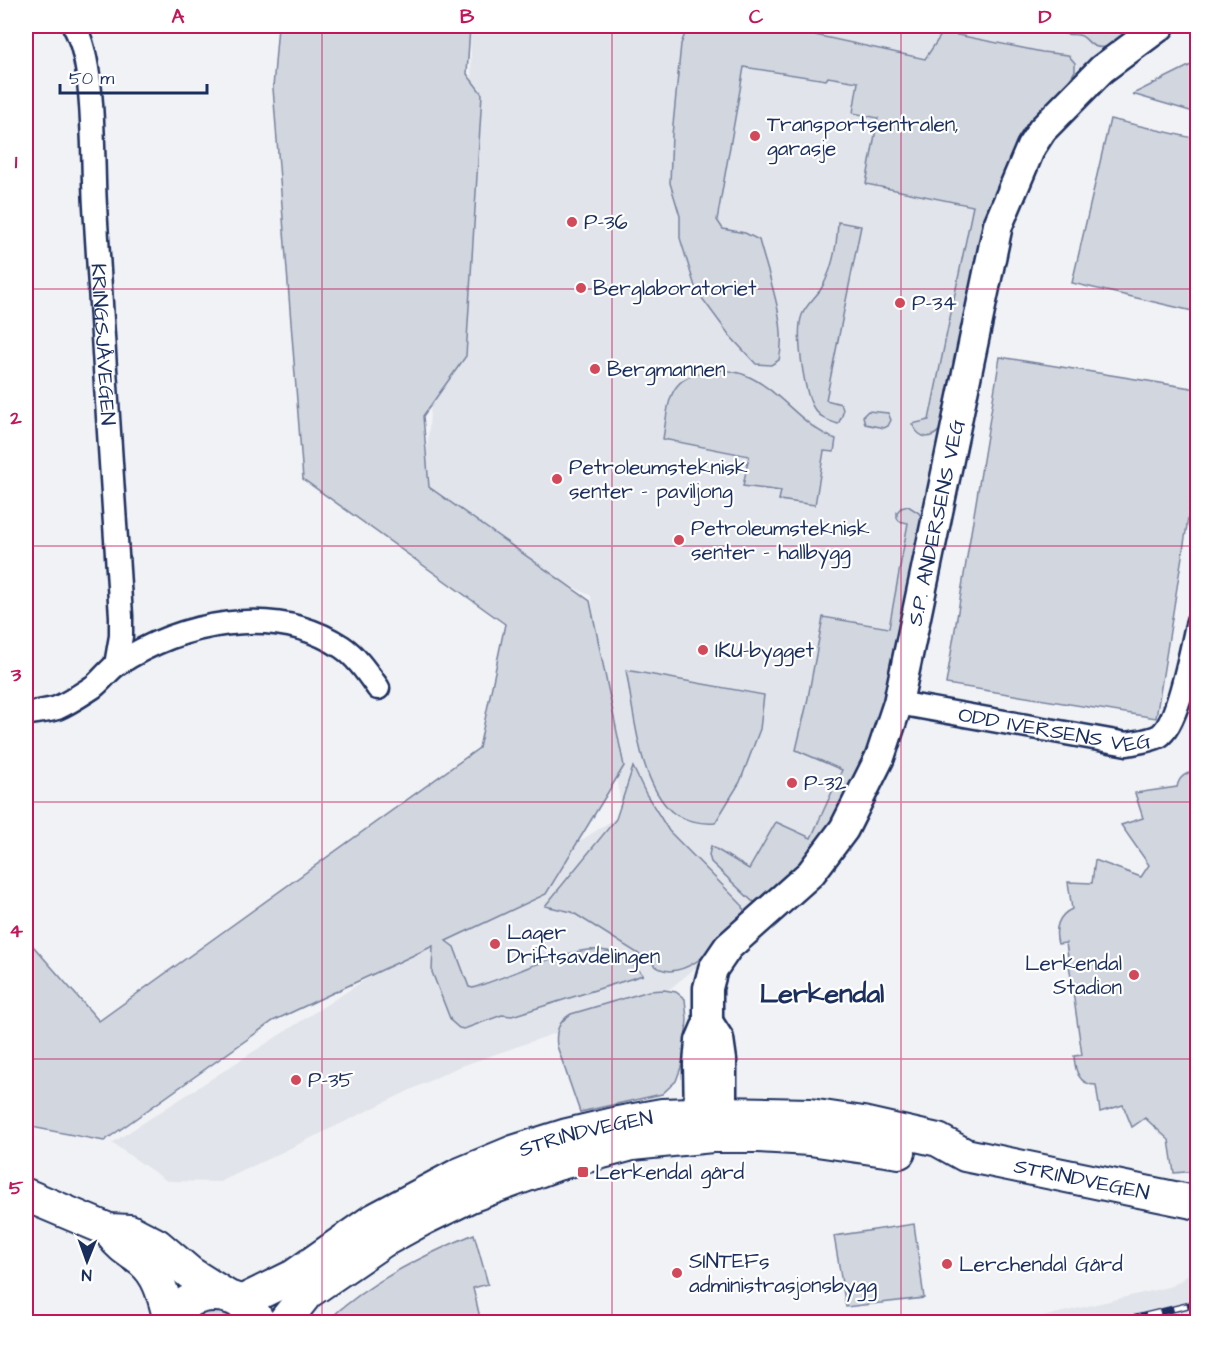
<svg xmlns="http://www.w3.org/2000/svg" width="1223" height="1348" viewBox="0 0 1223 1348" font-family="'Architects Daughter',sans-serif">
  <style>
    .built { fill: #e1e4ea }
    .green { fill: #d2d6df; stroke: #76829e; stroke-width: 1.5 }
    .lines { fill: none; stroke-linecap: round; stroke-linejoin: round }
    .minor-casing { stroke: #1b2f5e; stroke-width: 27 }
    .tertiary-casing { stroke: #1b2f5e; stroke-width: 33 }
    .secondary-casing { stroke: #1b2f5e; stroke-width: 36 }
    .minor { stroke: #fff; stroke-width: 22 }
    .tertiary { stroke: #fff; stroke-width: 28 }
    .secondary { stroke: #fff; stroke-width: 32 }
    .rail-casing { stroke: #1b2f5e; stroke-width: 7 }
    .rail { stroke: #fff; stroke-width: 4.5; stroke-dasharray: 14; stroke-linecap: butt }
    .grid { fill: none; stroke: #c2185b; stroke-width: 1.5; stroke-opacity: 0.55 }
    .poi-dot { fill: #d1495b; stroke: #fff; stroke-width: 2 }
    .labels { text-anchor: middle; dominant-baseline: central; stroke-width: 4.5; stroke-linejoin: round; paint-order: stroke }
    .poi-label { font-size: 21px; fill: #1b2f5e; stroke: #fff; text-anchor: start }
    .street-label { font-size: 21px; fill: #1b2f5e; stroke: #fff }
    .district-label { font-size: 27px; font-weight: bold; fill: #1b2f5e; stroke: #fff }
    .neatline { fill: none; stroke: #c2185b; stroke-width: 2 }
    .grid-label { font-size: 20px; text-anchor: middle; font-weight: bold; fill: #c2185b }
  </style>
  <rect width="100%" height="100%" fill="#f1f2f5"/>
  <filter id="ink" filterUnits="userSpaceOnUse"><feTurbulence type="fractalNoise" baseFrequency=".0167" numOctaves="2"/><feDisplacementMap in="SourceGraphic" scale="12" xChannelSelector="R" yChannelSelector="G"/><feConvolveMatrix kernelMatrix="1 2 1 2 8 2 1 2 1" color-interpolation-filters="sRGB"/></filter>
  <g filter="url(#ink)">
    <g class="built">
      <path d="M470,26H1160L1031,147L937,506L811,873L661,996L456,1068L220,1182L167,1181L112,1143L622,814L591,596L422,511L432,390L475,190Z"/>
      <path d="M1197,1269V1322H1021L1172,1286Z"/>
    </g>
    <g class="green">
      <path d="M278,26H470L467,74L482,94L466,356L423,416L429,487L590,601L624,766L546,894L446,941L454,947L469,987L473,988C493,981 514,973 534,965C574,951 612,935 643,975L512,1016L502,1015L464,1029L459,1028L451,1021L432,972L433,946L273,1021L104,1141L26,1126V938L99,1021L479,748L505,624L303,479L273,88Z"/>
      <path d="M688,26H774L925,59L943,32L1042,52L1068,55L1075,63V71L1066,86L1017,145L993,198L976,257L944,425C933,440 921,442 912,424L929,420L973,206L866,184L878,118L853,113L858,82L828,77L826,80L744,67L717,220L723,229L745,233L759,240C768,275 788,325 779,360L771,365L756,364L730,336L696,290L680,238V216L670,183L672,135L681,44Z"/>
      <path d="M1052,26H1142C1129,34 1111,53 1094,46C1087,43 1086,36 1078,35C1068,34 1059,35 1052,26Z"/>
      <path d="M1197,62V113L1132,94H1133Z"/>
      <path d="M1110,119L1197,139V312L1072,283Z"/>
      <path d="M838,222L861,226L826,400L841,404C845,412 842,416 838,424C829,421 821,418 815,410C804,395 795,333 802,315C806,305 815,298 821,289C833,269 837,246 838,222Z"/>
      <path d="M1000,357L1197,389V463L1156,718L946,684Z"/>
      <path d="M722,370C729,371 738,372 745,375C780,389 800,426 836,439L834,452L824,451L815,505L779,500L781,491L743,486L749,456L663,439C670,393 668,374 722,370Z"/>
      <path d="M868,411L888,413L891,420L888,426L884,428L865,424L863,416Z"/>
      <path d="M908,506L919,513L923,521L881,718L862,767L833,824L802,866L759,903L752,901L711,862L709,855L711,846L749,869L776,822L811,838L842,770L796,750L807,703L823,617L889,628L908,523L899,521L897,518V512L901,508Z"/>
      <path d="M626,670L764,695L760,729L740,782L715,823C700,824 678,820 668,808C638,775 634,712 626,670Z"/>
      <path d="M633,767L646,794L669,831L743,906L745,917C726,936 678,994 650,961L572,912L545,906L616,819Z"/>
      <path d="M1197,771V1171L1174,1173L1169,1140L1145,1118L1132,1127L1123,1105L1100,1112L1096,1085C1079,1085 1075,1071 1074,1056L1082,1055L1066,943L1058,944C1054,929 1058,915 1072,909L1068,882L1092,883L1095,860L1141,877L1149,865L1121,825L1143,818L1135,793L1177,787C1179,776 1187,772 1197,771Z"/>
      <path d="M664,990L676,992L685,999L687,1019L684,1059L676,1081L662,1094L580,1112L557,1046C555,1032 558,1022 571,1014L649,991Z"/>
      <path d="M914,1224L924,1298L846,1307L834,1236Z"/>
      <path d="M474,1234L488,1284L473,1288L481,1322H326C369,1282 420,1257 474,1234Z"/>
      <path d="M208,1310C221,1311 228,1314 237,1322H188L192,1318Z"/>
    </g>
    <g class="lines">
      <g class="minor-casing">
        <g id="minor">
          <path id="s1" d="M74,26C96,63 92,160 95,206C103,343 112,479 121,616V636L116,665"/>
          <path id="s2" d="M898,703L1127,744C1137,742 1149,741 1159,736C1179,724 1192,645 1198,621"/>
          <path d="M26,714C35,712 48,711 57,708C69,703 82,694 93,687C101,681 108,671 116,665C180,623 274,602 342,647C357,657 368,674 378,688"/>
        </g>
      </g>
      <g class="tertiary-casing">
        <g id="tertiary">
          <path d="M708,1022L719,1039L722,1060V1113L713,1134"/>
          <path id="s3" d="M710,1133L699,1114L698,1064L700,1041L708,1022V988L713,969L728,947L811,873L844,829L880,757L898,703L998,225L1031,147L1042,130L1102,69L1160,26"/>
        </g>
      </g>
      <g class="secondary-casing">
        <g id="secondary">
          <path d="M26,1195L109,1230L130,1231L157,1245L190,1273L225,1295"/>
          <path d="M113,1236C120,1247 132,1253 142,1261C160,1276 164,1298 170,1320"/>
          <path id="s4" d="M241,1302L294,1276L372,1221L460,1174L513,1152L567,1135L618,1123L662,1115L722,1113L810,1115L863,1123L938,1140L965,1155L1198,1203"/>
          <path d="M169,1322C188,1286 240,1286 259,1322"/>
          <path d="M284,1322L307,1293L383,1241L423,1219L470,1196L557,1164L632,1144L712,1136H758L810,1139L899,1152"/>
        </g>
      </g>
      <use href="#minor" class="minor"/>
      <use href="#tertiary" class="tertiary"/>
      <use href="#secondary" class="secondary"/>
      <g class="rail-casing">
        <path id="rail" d="M1119,1322L1198,1303"/>
      </g>
      <use href="#rail" class="rail"/>
    </g>
  </g>
  <path class="grid" d="M322,26V1322M612,26V1322M901,26V1322M26,289H1198M26,546H1198M26,802H1198M26,1059H1198"/>
  <g class="poi-dot">
    <circle cx="755" cy="136" r="6"/>
    <circle cx="572" cy="222" r="6"/>
    <circle cx="581" cy="288" r="6"/>
    <circle cx="900" cy="303" r="6"/>
    <circle cx="595" cy="369" r="6"/>
    <circle cx="557" cy="479" r="6"/>
    <circle cx="679" cy="540" r="6"/>
    <circle cx="703" cy="650" r="6"/>
    <circle cx="792" cy="783" r="6"/>
    <circle cx="495" cy="944" r="6"/>
    <circle cx="1134" cy="975" r="6"/>
    <circle cx="296" cy="1080" r="6"/>
    <rect x="577" y="1166" width="12" height="12" rx="3"/>
    <circle cx="947" cy="1264" r="6"/>
    <circle cx="677" cy="1273" r="6"/>
  </g>
  <g class="labels">
    <g class="poi-label">
      <text x="767" y="124">Transportsentralen,<tspan x="767" dy="24">garasje</tspan></text>
      <text x="584" y="222">P-36</text>
      <text x="593" y="288">Berglaboratoriet</text>
      <text x="912" y="303">P-34</text>
      <text x="607" y="369">Bergmannen</text>
      <text x="569" y="467">Petroleumsteknisk<tspan x="569" dy="24">senter - paviljong</tspan></text>
      <text x="691" y="528">Petroleumsteknisk<tspan x="691" dy="24">senter - hallbygg</tspan></text>
      <text x="715" y="650">IKU-bygget</text>
      <text x="804" y="783">P-32</text>
      <text x="507" y="932">Lager<tspan x="507" dy="24">Driftsavdelingen</tspan></text>
      <text x="1122" y="963" text-anchor="end">Lerkendal<tspan x="1122" dy="24">Stadion</tspan></text>
      <text x="308" y="1080">P-35</text>
      <text x="595" y="1172">Lerkendal gård</text>
      <text x="689" y="1261">SINTEFs<tspan x="689" dy="24">administrasjonsbygg</tspan></text>
      <text x="959" y="1264">Lerchendal Gård</text>
    </g>
    <g class="street-label">
      <text stroke="none"><textPath href="#s1" startOffset="321">KRINGSJÅVEGEN</textPath></text>
      <text stroke="none"><textPath href="#s3" startOffset="684">S.P. ANDERSENS VEG</textPath></text>
      <text stroke="none"><textPath href="#s2" startOffset="159">ODD IVERSENS VEG</textPath></text>
      <text stroke="none"><textPath href="#s4" startOffset="387">STRINDVEGEN</textPath></text>
      <text stroke="none"><textPath href="#s4" startOffset="894">STRINDVEGEN</textPath></text>
    </g>
    <g class="district-label">
      <text x="822" y="994">Lerkendal</text>
    </g>
  </g>
  <rect width="1223" height="1348" fill="none" stroke="#fff" stroke-width="66"/>
  <g transform="translate(87 1261) rotate(181)" stroke="#ffffff" stroke-width="4.5" paint-order="stroke">
  <path d="M0-4.5L10 22L0 15L-10 22Z" fill="#1b2f5e"/>
  <text y="-9" font-size="16" font-weight="bold" text-anchor="middle" fill="#1b2f5e">N</text>
  </g>
  <path d="M60 84v9h147v-9" fill="none" stroke="#1b2f5e" stroke-width="3"/>
  <text x="69" y="84" font-size="18" fill="#1b2f5e" stroke="#ffffff" stroke-width="4.5" paint-order="stroke">50 m</text>
  <rect x="33" y="33" width="1157" height="1282" class="neatline"/>
  <g class="grid-label">
    <text x="178" y="23">A</text>
    <text x="467" y="23">B</text>
    <text x="756" y="23">C</text>
    <text x="1045" y="23">D</text>
    <text x="16" y="168">1</text>
    <text x="16" y="424">2</text>
    <text x="16" y="681">3</text>
    <text x="16" y="937">4</text>
    <text x="16" y="1194">5</text>
  </g>
</svg>
